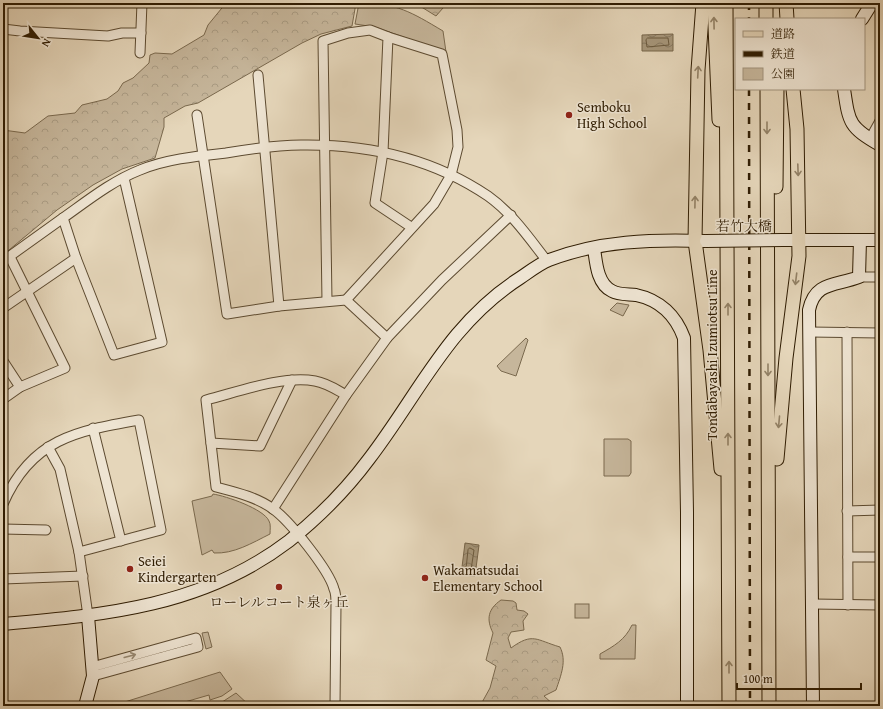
<svg xmlns="http://www.w3.org/2000/svg" width="883" height="709" viewBox="0 0 883 709" font-family="'Gentium Book Plus','Noto Serif JP',serif">
  <style>
    .green { fill: #c6b69b; stroke: #7a694e }
    .forest { fill: url(#forest-crowns); stroke: #7a694e }
    .water { fill: url(#water-waves); stroke: #77664b }
    .lines { fill: none; stroke-linecap: round; stroke-linejoin: round }
    .shore { stroke: #6b5a3e; stroke-width: 1 }
    .street-casing { stroke: #5c4a30; stroke-width: 11 }
    .secondary-casing { stroke: #2f1c02; stroke-width: 14 }
    .primary-casing { stroke: #2f1c02; stroke-width: 15 }
    .street { stroke: #eee4d2; stroke-width: 9 }
    .secondary { stroke: #eee4d2; stroke-width: 12 }
    .primary { stroke: #e5d6ba; stroke-width: 13 }
    .rail { stroke: #2f1c02; stroke-width: 2.5; stroke-dasharray: 7 7; stroke-linecap: butt }
    .secondary-bridge-casing { stroke: #2f1c02; stroke-width: 14; stroke-linecap: butt }
    .secondary-bridge { stroke: #eee4d2; stroke-width: 12 }
    .oneway { stroke: #938267 }
    .oneway2 { stroke: #988a74 }
    .poi-dot { fill: #8f2418; stroke: #eee4d2; stroke-width: 1.5 }
    .labels { text-anchor: middle; dominant-baseline: central; stroke-width: 3; stroke-linejoin: round; paint-order: stroke }
    .poi-label { font-size: 14px; fill: #2f1c02; stroke: #eee4d2; text-anchor: start }
    .street-label { font-size: 14px; fill: #2f1c02; stroke: #eee4d2 }
  </style>
  <defs>
    <pattern id="forest-crowns" width="20" height="18" patternUnits="userSpaceOnUse"><rect width="20" height="18" fill="#c6b69b"/><path d="M2 6a3 3 0 1 1 6 0M12 15a3 3 0 1 1 6 0" fill="none" stroke="#aa9c84"/></pattern>
    <pattern id="water-waves" width="16" height="10" patternUnits="userSpaceOnUse"><rect width="16" height="10" fill="#a7977b"/><path d="M0 5q4-4 8 0t8 0" fill="none" stroke="#887a63"/></pattern>
  </defs>
  <rect width="100%" height="100%" fill="#e5d6ba"/>
  <filter id="stains"><feTurbulence type="fractalNoise" baseFrequency=".005" numOctaves="4"/><feColorMatrix values="0 0 0 0 .2 0 0 0 0 .09 0 0 0 0 .02 0 0 0 .5 -.17"/></filter>
  <radialGradient id="worn" r=".72"><stop offset=".6" stop-color="#630" stop-opacity="0"/><stop offset="1" stop-color="#630" stop-opacity=".3"/></radialGradient>
  <g class="green">
    <path d="M359,3C397,3 411,12 443,31L446,52L375,27L355,24Z"/>
    <path d="M617,303L629,305L623,316L610,310Z"/>
    <path d="M526,338L528,340L516,376L501,371L497,366Z"/>
    <path d="M604,439H628L631,441V473L629,476H604Z"/>
    <path d="M213,494C226,496 264,509 269,521C271,524 270,530 270,534C252,543 234,554 214,553L212,550L202,555L192,501L212,496Z"/>
    <rect x="575" y="604" width="14" height="14"/>
    <path d="M632,625H636L635,659H600V654C614,646 625,640 632,625Z"/>
    <path d="M208,632L212,647L206,649L202,633Z"/>
    <path d="M220,672L232,689L222,696L210,700L209,695L178,704L162,706H112Z"/>
    <path d="M236,693L250,706H216Z"/>
  </g>
  <g class="forest">
    <path d="M226,3H356L352,26L321,34L302,43L198,103L185,106L164,118V127L155,158L122,169L93,185L57,210L3,255V130L25,133L48,116L75,113L82,105L107,99L118,91L123,83L133,78L149,63L150,55L155,53L172,54L204,35L208,25Z"/>
    <path d="M415,3H443V8L436,16Z"/>
    <path d="M501,600L513,601L516,603L517,610L524,611L528,614L523,621L524,630L511,632L508,638L511,648C533,632 536,640 560,647C567,661 561,675 556,690L544,696L555,706H480L490,688L496,666L486,660L493,633C486,619 488,609 501,600Z"/>
  </g>
  <g class="water">
    <path d="M673,34V51H642V35Z"/>
    <path d="M465,543L479,545L475,576L461,575Z"/>
  </g>
  <g class="lines">
    <g class="shore">
      <path d="M648,38H668L669,45L647,47L646,40Z"/>
      <path d="M470,548L474,550L471,570L469,572L466,569L468,550Z"/>
    </g>
    <g class="street-casing">
      <g id="street">
        <path d="M3,29L20,31L108,36L122,33H141"/>
        <path d="M140,53L142,3"/>
        <path d="M258,75L279,306"/>
        <path d="M197,115L227,314L279,306L346,300L387,338"/>
        <path d="M870,139L880,121"/>
        <path d="M124,178L162,342L114,355L76,258L63,218C87,201 112,181 140,170C166,159 198,156 226,153C250,149 276,145 301,145C367,144 432,158 488,196C512,213 529,238 547,261"/>
        <path d="M3,261L63,218"/>
        <path d="M859,277H880"/>
        <path d="M346,300L434,204L451,175L458,147L457,130L442,54L388,37"/>
        <path d="M327,301L323,41L348,33L370,30L388,37L383,152L375,203L411,227"/>
        <path d="M3,308L76,258"/>
        <path d="M810,332L880,333"/>
        <path d="M847,332L848,605"/>
        <path d="M3,361L20,387"/>
        <path d="M3,399L20,387L65,368L10,257"/>
        <path d="M93,428L121,541"/>
        <path d="M211,443L260,446L292,380"/>
        <path d="M48,447L60,469L79,552L88,616"/>
        <path d="M3,504C31,439 76,431 139,420L161,530L79,552"/>
        <path d="M273,509L346,395L387,338L442,280L511,215"/>
        <path d="M847,511L880,510"/>
        <path d="M3,529L46,530"/>
        <path d="M848,557H880"/>
        <path d="M3,579L83,576"/>
        <path d="M813,604L880,605"/>
        <path d="M92,667L196,638L198,647L93,676"/>
        <path d="M335,706L336,604C336,599 336,593 334,589C329,570 289,520 273,509C257,497 235,492 216,487L206,400C238,392 283,375 315,381C327,383 337,390 346,395"/>
      </g>
    </g>
    <g class="secondary-casing">
      <g id="secondary">
        <path d="M862,19L872,3"/>
        <path d="M844,89C849,123 849,127 880,145"/>
        <path d="M783,240H880"/>
        <path d="M594,248C596,262 597,284 612,291C619,295 629,294 636,295C660,300 676,316 684,338L687,512V706"/>
        <path d="M3,624C106,615 204,606 289,541C319,517 346,490 369,459C419,394 448,324 520,278C529,272 539,264 549,260C598,241 653,239 705,241"/>
        <path d="M85,706L93,676L88,616"/>
        <path d="M813,706L809,310C815,281 836,286 859,277L860,240"/>
      </g>
    </g>
    <g class="primary-casing">
      <g id="primary">
        <path d="M703,3L698,70L695,241L710,350L721,469"/>
        <path d="M714,3L719,120"/>
        <path d="M726,3L729,706"/>
        <path d="M766,3V19"/>
        <path d="M786,3L787,19"/>
        <path d="M767,89L769,706"/>
        <path d="M776,187L777,89"/>
        <path d="M777,459L786,358L799,256L797,129L793,89"/>
      </g>
    </g>
    <use href="#street" class="street"/>
    <use href="#secondary" class="secondary"/>
    <use href="#primary" class="primary"/>
    <g class="rail">
      <path d="M749,3V19"/>
      <path d="M749,89L750,706"/>
    </g>
    <g class="secondary-bridge-casing">
      <path id="secondary-bridge" d="M706,241L783,240"/>
    </g>
    <use href="#secondary-bridge" class="secondary-bridge"/>
  </g>
  <defs><path id="oneway-shaft" d="M-6 0H5M1.5-3L5.5 0L1.5 3" fill="none" stroke-width="1.6" stroke-linecap="round" stroke-linejoin="round"/></defs>
  <g class="oneway">
    <use href="#oneway-shaft" transform="translate(714 23) rotate(-91)"/>
    <use href="#oneway-shaft" transform="translate(698 72) rotate(-87)"/>
    <use href="#oneway-shaft" transform="translate(767 128) rotate(90)"/>
    <use href="#oneway-shaft" transform="translate(798 170) rotate(88)"/>
    <use href="#oneway-shaft" transform="translate(695 202) rotate(-89)"/>
    <use href="#oneway-shaft" transform="translate(796 279) rotate(97)"/>
    <use href="#oneway-shaft" transform="translate(728 309) rotate(-90)"/>
    <use href="#oneway-shaft" transform="translate(768 370) rotate(90)"/>
    <use href="#oneway-shaft" transform="translate(779 422) rotate(95)"/>
    <use href="#oneway-shaft" transform="translate(728 439) rotate(-90)"/>
    <use href="#oneway-shaft" transform="translate(729 667) rotate(-90)"/>
  </g>
  <use class="oneway2" href="#oneway-shaft" transform="translate(130 656) rotate(-15)"/>
  <g class="poi-dot">
    <circle cx="569" cy="115" r="4"/>
    <circle cx="130" cy="569" r="4"/>
    <circle cx="425" cy="578" r="4"/>
    <circle cx="279" cy="587" r="4"/>
  </g>
  <g class="labels">
    <g class="poi-label">
      <text x="577" y="107">Semboku<tspan x="577" dy="16">High School</tspan></text>
      <text x="138" y="561">Seiei<tspan x="138" dy="16">Kindergarten</tspan></text>
      <text x="433" y="570">Wakamatsudai<tspan x="433" dy="16">Elementary School</tspan></text>
      <text x="279" y="602" text-anchor="middle">ローレルコート泉ヶ丘</text>
    </g>
    <g class="street-label">
      <text x="744" y="226">若竹大橋</text>
      <text transform="translate(712 355) rotate(-90)">Tondabayashi Izumiotsu Line</text>
    </g>
  </g>
  <rect width="883" height="709" fill="none" stroke="#e5d6ba" stroke-width="16"/>
  <rect x="4" y="4" width="875" height="701" fill="none" stroke="#2f1c02" stroke-width="2"/>
  <rect x="8" y="8" width="867" height="693" fill="none" stroke="#2f1c02"/>
  <rect x="735" y="18" width="130" height="72" fill="#eee4d2" stroke="#a2947f"/>
  <rect x="743" y="31" width="20" height="6" fill="#e5d6ba" stroke="#a2947f"/>
  <text x="771" y="38" font-size="12" fill="#2f1c02">道路</text>
  <rect x="743" y="51" width="20" height="6" fill="#2f1c02" stroke="#a2947f"/>
  <text x="771" y="58" font-size="12" fill="#2f1c02">鉄道</text>
  <rect x="743" y="68" width="20" height="12" fill="#c6b69b" stroke="#a2947f"/>
  <text x="771" y="78" font-size="12" fill="#2f1c02">公園</text>
  <g transform="translate(38 38) rotate(120)" stroke="#eee4d2" stroke-width="3" paint-order="stroke">
  <path d="M0-3L7 15L0 10L-7 15Z" fill="#2f1c02"/>
  <text y="-6" font-size="11" font-weight="bold" text-anchor="middle" fill="#2f1c02">N</text>
  </g>
  <path d="M737 683v6h124v-6" fill="none" stroke="#2f1c02" stroke-width="2"/>
  <text x="743" y="683" font-size="12" fill="#2f1c02" stroke="#eee4d2" stroke-width="3" paint-order="stroke">100 m</text>
  <rect width="100%" height="100%" filter="url(#stains)"/>
  <rect width="100%" height="100%" fill="url(#worn)"/>
</svg>
